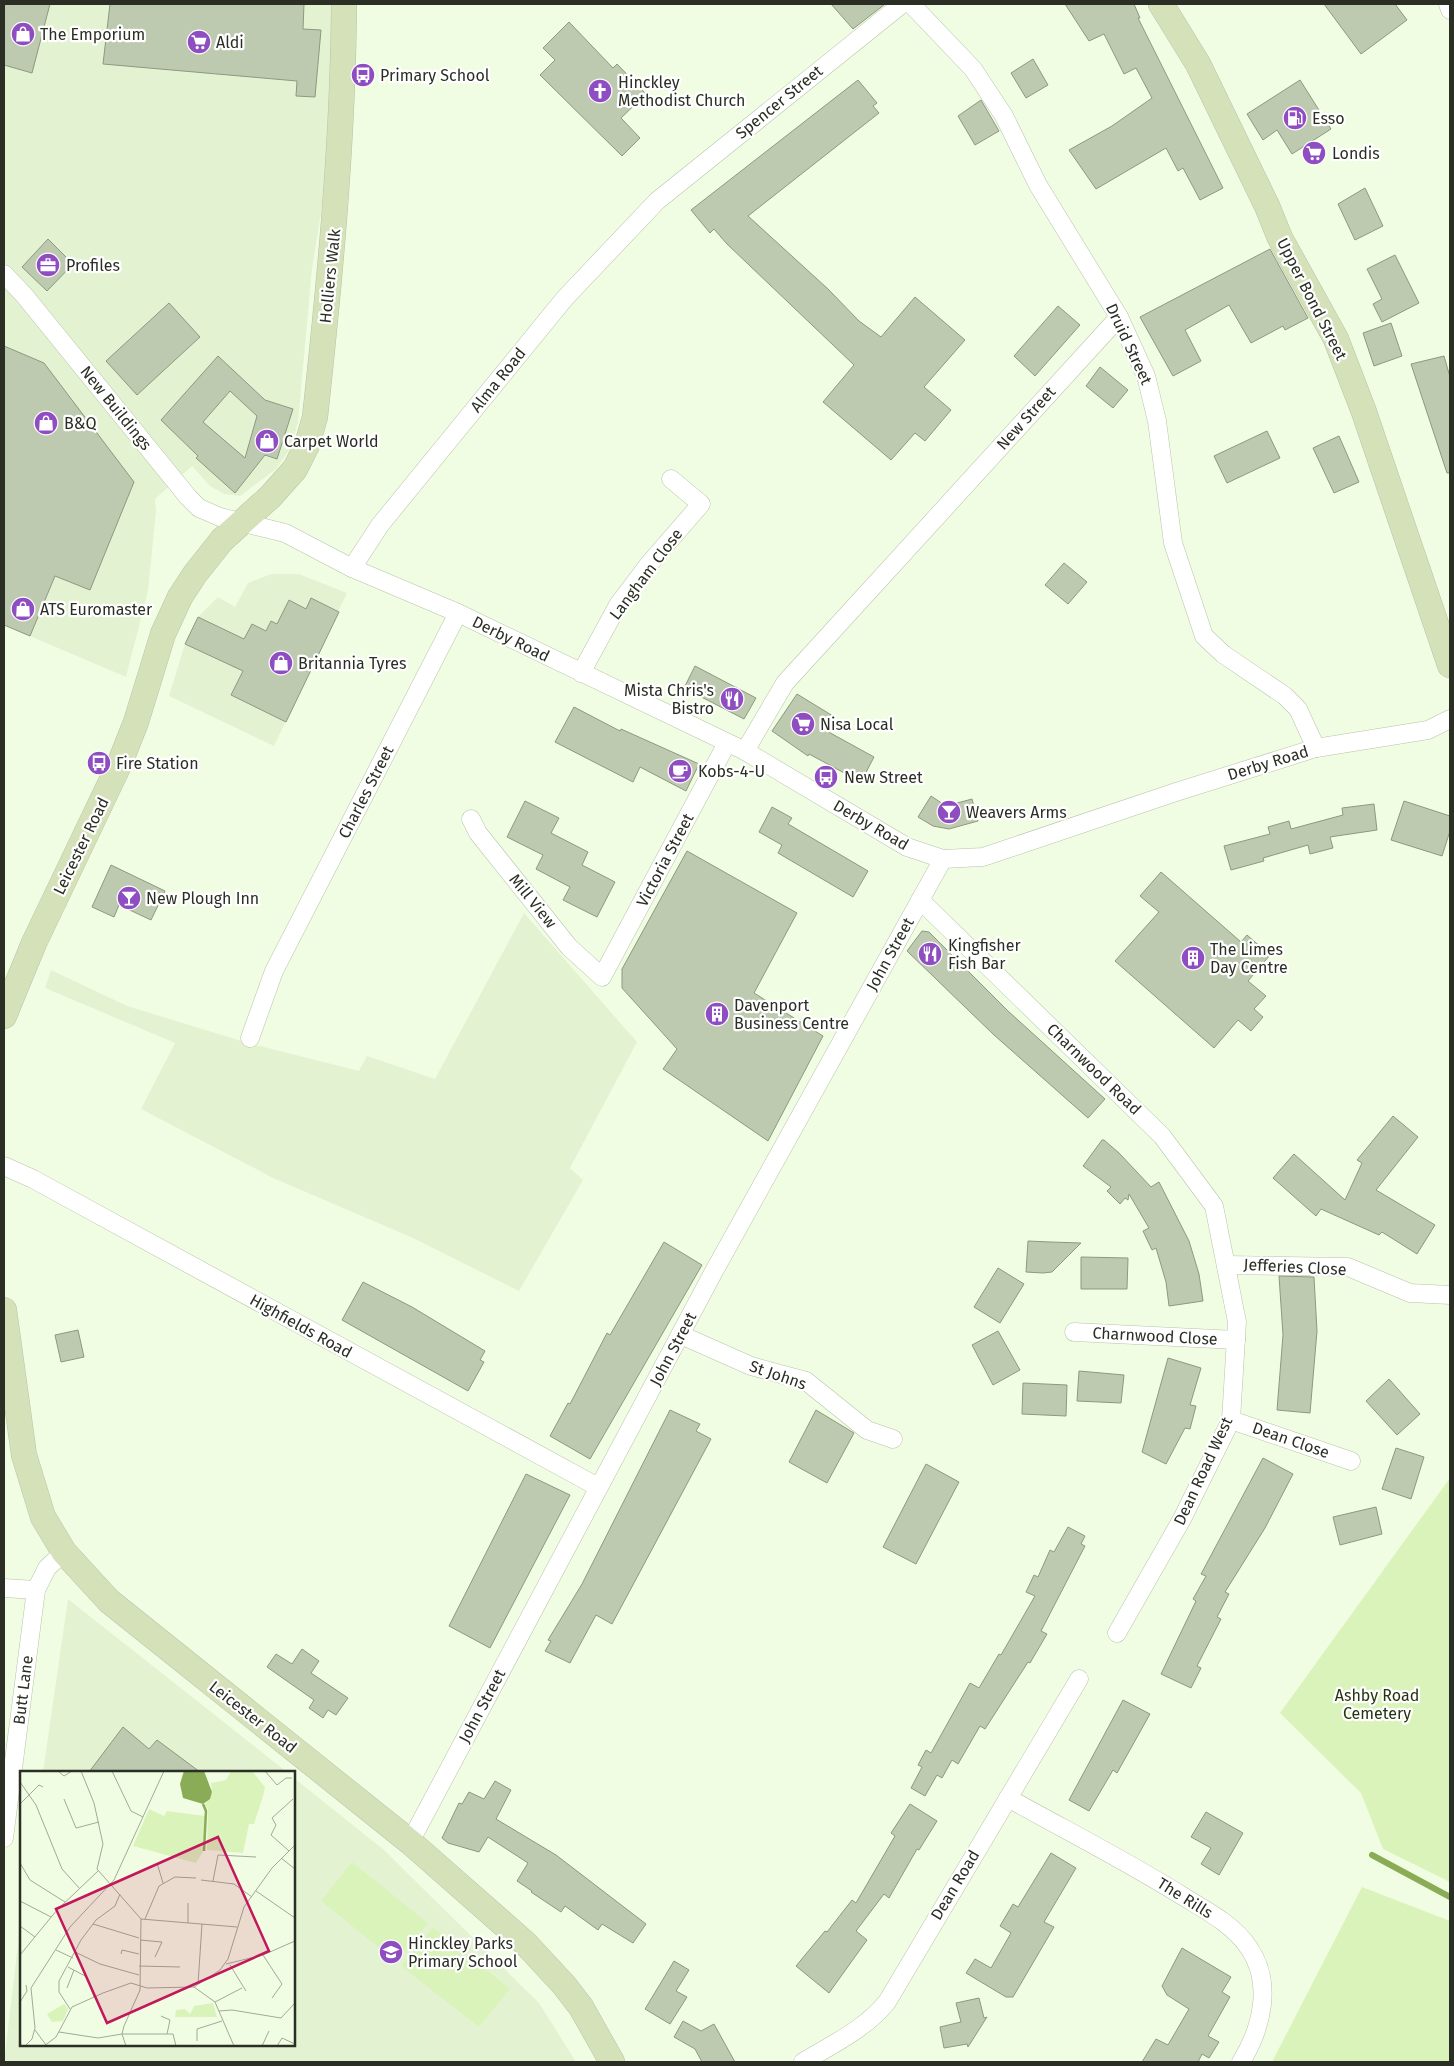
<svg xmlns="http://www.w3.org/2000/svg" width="1454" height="2066" viewBox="0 0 1454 2066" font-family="'Fira Sans',sans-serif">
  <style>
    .built { fill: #e3f3d1 }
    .green { fill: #daf3bb }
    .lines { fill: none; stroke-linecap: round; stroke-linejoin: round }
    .stream { stroke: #8aac56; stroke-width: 6 }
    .building { fill: #becab0; stroke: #8d9880; fill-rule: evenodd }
    .street-casing { stroke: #b8c3a9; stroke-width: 19 }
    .secondary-casing { stroke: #b8c3a9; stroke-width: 26 }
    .street { stroke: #fff; stroke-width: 18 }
    .secondary { stroke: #d5e2b9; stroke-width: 25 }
    .labels { text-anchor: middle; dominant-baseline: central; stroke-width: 4.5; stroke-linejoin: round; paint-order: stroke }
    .poi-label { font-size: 16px; fill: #2a2e24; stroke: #fff; text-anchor: start }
    .street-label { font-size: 16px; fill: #2a2e24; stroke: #fff }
    .park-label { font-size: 16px; fill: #25330e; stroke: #fff }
    .inset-river { fill: none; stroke: #8aac56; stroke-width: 2.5 }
    .inset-road { fill: none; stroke: #a1aa96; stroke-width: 1 }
    .view { fill: #c2185b; fill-opacity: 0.15; stroke: #c2185b; stroke-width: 2.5 }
    .inset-edge { fill: none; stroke: #2a2e24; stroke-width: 2.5 }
  </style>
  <rect width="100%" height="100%" fill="#f1fde2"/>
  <g class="built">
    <path d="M4,4H334L343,77L312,269L298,422L291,448L276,469L240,496L224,494L210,486L192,466L155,499L156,511L148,591L126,677L4,625Z"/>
    <path d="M271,574H299L347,593L274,746L169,696L185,644L198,617L218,597L235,607L248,583Z"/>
    <path d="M524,913L637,1042L570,1168L583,1180L519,1291L413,1238L273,1178L141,1109L175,1043L45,988L51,970L127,1006L248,1043L359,1071L367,1056L435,1079Z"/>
    <path d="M68,1599L287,1772H43Z"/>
    <path d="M294,1778L384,1850L539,2003L576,2062H4L21,1919V2045H294Z"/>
  </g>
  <g class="green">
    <path d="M1450,1478V1882L1383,1849L1361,1793L1280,1713Z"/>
    <path d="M352,1862L428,1923L397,1962L321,1901Z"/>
    <path d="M1362,1887L1450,1921V2062H1272Z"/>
    <path d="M433,1927L510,1989L479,2027L401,1966Z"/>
  </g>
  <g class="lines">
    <path class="stream" d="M1372,1855L1450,1897"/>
  </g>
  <g class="building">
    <path d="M4,4H50L32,73L4,65Z"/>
    <path d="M110,4H304L303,29L321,30L315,97L296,96L297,81L103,64Z"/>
    <path d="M831,4H885L853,29Z"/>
    <path d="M1065,4H1134L1140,18H1138L1223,188L1200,200L1183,168L1178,171L1166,148L1096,189L1069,150L1112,126L1152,98L1136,68L1124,74L1104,34L1089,41Z"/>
    <path d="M1324,4H1395L1407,20L1361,54Z"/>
    <path d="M569,22L613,68L617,64L646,94L621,118L640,138L622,156L540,75L555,60L543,48Z"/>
    <path d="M1033,59L1048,85L1026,98L1011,73Z"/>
    <path d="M858,80L877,103L873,106L879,113L748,216L828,289L859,321L881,337L915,297L965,340L924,387L951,410L925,441L915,433L891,460L823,402L854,365L727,244L714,229L710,233L691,210Z"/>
    <path d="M1300,80L1331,129L1292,154L1277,130L1263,140L1247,114Z"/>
    <path d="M981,100L999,131L975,145L958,116Z"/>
    <path d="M1365,188L1383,226L1355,240L1338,204Z"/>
    <path d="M48,239L73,264L47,291L22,267Z"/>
    <path d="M1270,249L1308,318L1285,330L1283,326L1251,343L1229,305L1185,330L1201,361L1173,376L1140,317Z"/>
    <path d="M1395,255L1419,303L1382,322L1373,304L1382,299L1367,269Z"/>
    <path d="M169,303L200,337L137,395L106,361Z"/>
    <path d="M1058,306L1080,325L1035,376L1014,356Z"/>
    <path d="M1391,323L1402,356L1374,366L1363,333Z"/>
    <path d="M4,346L44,363L134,482L90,590L55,576L30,636L4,625Z"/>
    <path d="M218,356L265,400L293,409L277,459L265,455L235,493L196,458L198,456L161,420ZM230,391L257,416L245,458L203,422Z"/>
    <path d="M1444,356L1450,377V473H1447L1411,364Z"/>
    <path d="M1100,367L1128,390L1113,408L1086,386Z"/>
    <path d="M1267,431L1280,458L1227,483L1214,456Z"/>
    <path d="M1339,436L1359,482L1334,493L1313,448Z"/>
    <path d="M1064,563L1087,582L1068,604L1045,585Z"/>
    <path d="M311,598L339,612L286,722L231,695L243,671L185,644L198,617L244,639L252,624L266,631L271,621L277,624L289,600L306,609Z"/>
    <path d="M695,666L756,698L744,719L684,688Z"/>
    <path d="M797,694L833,716L825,730L874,757L861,782L809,754L808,756L772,731Z"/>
    <path d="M574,707L620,731L621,729L699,764L686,791L640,767L633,782L555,742Z"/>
    <path d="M931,796L946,806L972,799L978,821L949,829L933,826L918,817Z"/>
    <path d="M525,801L559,818L551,833L588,852L582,865L615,882L597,917L563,900L570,887L536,869L543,855L507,837Z"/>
    <path d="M1404,801L1450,816V831L1442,856L1391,840Z"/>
    <path d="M1374,804L1377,830L1330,837L1333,848L1310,854L1308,845L1263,858L1264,861L1231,870L1224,846L1270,834L1268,827L1289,821L1291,829L1343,815L1342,808Z"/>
    <path d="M772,807L792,818L788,824L868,871L853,897L778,853L782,845L759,832Z"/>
    <path d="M687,851L797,913L754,993L823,1036L768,1141L663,1069L677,1049L622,988V969Z"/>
    <path d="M111,865L165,891L151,920L119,905L114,917L92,907Z"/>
    <path d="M1161,872L1241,942L1247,935L1270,955L1248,981L1266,996L1254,1009L1263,1017L1251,1031L1238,1020L1214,1048L1115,961L1159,912L1140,896Z"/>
    <path d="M922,931L929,932L1008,1011L1105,1099L1088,1118L994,1035L907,951Z"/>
    <path d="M1393,1116L1418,1137L1376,1190L1435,1225L1417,1254L1382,1232L1379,1235L1321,1209L1316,1216L1273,1178L1294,1154L1345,1200L1362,1163L1357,1160Z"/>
    <path d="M1102,1140H1104L1119,1153L1151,1187L1159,1182L1189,1241L1199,1274L1203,1301L1169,1306L1166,1282L1156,1248L1152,1250L1143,1231L1149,1228L1129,1194L1128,1200L1125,1198L1120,1204L1107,1191L1111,1187L1083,1166Z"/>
    <path d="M1028,1241L1051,1242L1081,1243L1052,1272L1043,1273L1026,1272Z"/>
    <path d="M664,1242L702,1265L590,1459L550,1436L568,1403L570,1404L607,1333L610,1335Z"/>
    <path d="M1081,1257L1128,1258L1127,1289H1081Z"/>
    <path d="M998,1268L1024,1284L1000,1323L974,1307Z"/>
    <path d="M1279,1276L1314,1277L1317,1331L1310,1413L1277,1410L1283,1335Z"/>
    <path d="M363,1282L412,1307L485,1351L480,1360L484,1362L468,1391L342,1320Z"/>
    <path d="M78,1330L84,1357L61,1362L55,1335Z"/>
    <path d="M998,1331L1020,1370L993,1385L972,1345Z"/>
    <path d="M1168,1358L1201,1368L1190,1405L1196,1406L1190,1429L1185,1428L1166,1464L1142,1452Z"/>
    <path d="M1079,1371L1124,1375L1121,1403L1077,1401Z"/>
    <path d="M1389,1379L1420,1414L1397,1435L1366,1401Z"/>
    <path d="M1023,1383L1067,1385L1066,1416L1022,1414Z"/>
    <path d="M670,1410L700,1424L696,1431L711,1439L612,1624L596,1615L570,1663L545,1651L551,1641L548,1640L582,1584Z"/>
    <path d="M816,1410L854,1433L827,1483L789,1462Z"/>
    <path d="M1396,1448L1424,1457L1411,1499L1382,1489Z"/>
    <path d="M1263,1458L1293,1474L1265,1528L1225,1592L1229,1594L1217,1617L1221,1619L1197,1666L1201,1668L1191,1688L1161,1674L1196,1601L1193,1599L1206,1576L1201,1574Z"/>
    <path d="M926,1464L959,1482L916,1564L883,1547Z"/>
    <path d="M526,1474L570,1495L490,1648L449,1626Z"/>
    <path d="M1376,1507L1382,1534L1340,1545L1333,1517Z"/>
    <path d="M1068,1527L1085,1536L1081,1544L1085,1546L1041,1631L1047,1634L1030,1663L1028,1662L985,1729L980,1726L958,1764L952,1760L942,1778L937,1775L925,1796L911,1788L922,1767L918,1765L926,1750L931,1753L970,1683L979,1688L999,1654L1001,1655L1035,1596L1026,1592L1034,1575L1038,1577L1050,1550L1054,1552Z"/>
    <path d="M302,1649L319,1661L311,1673L348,1698L336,1715L328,1710L323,1718L309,1708L314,1700L267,1667L276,1654L292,1664Z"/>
    <path d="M1123,1700L1150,1714L1117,1773L1113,1770L1089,1811L1069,1800Z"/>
    <path d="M123,1727L149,1749L157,1740L200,1772H89Z"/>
    <path d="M495,1781L511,1790L496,1819L556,1855L646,1924L633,1943L602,1924L598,1930L565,1906L561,1912L531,1892L532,1891L517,1881L528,1863L488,1837L479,1852L448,1843L442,1838L459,1803L462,1804L469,1792L484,1799Z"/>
    <path d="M910,1804L937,1821L919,1850L917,1849L889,1898L884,1894L856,1931L867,1940L829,1993L796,1966L825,1931L827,1932L852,1900L856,1903L895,1836L891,1833Z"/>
    <path d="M1206,1812L1243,1833L1219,1875L1201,1864L1211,1848L1191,1837Z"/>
    <path d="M1051,1853L1076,1868L1044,1922L1054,1927L1013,1997H1006L966,1973L975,1959L991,1968L1011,1933L1000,1926L1013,1904L1018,1907Z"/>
    <path d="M1182,1948L1231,1977L1222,1992L1230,1997L1208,2036L1219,2042L1209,2058L1202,2054L1198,2062H1142L1156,2039L1168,2045L1189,2009L1167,1995L1162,1986Z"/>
    <path d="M674,1961L689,1970L676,1991L687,1997L670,2024L645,2009Z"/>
    <path d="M979,1998L984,2018L987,2017L968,2047L967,2044L944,2048L940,2027L961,2022L956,2003Z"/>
    <path d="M683,2021L701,2031L714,2024L735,2062H702L695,2049L674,2037Z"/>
  </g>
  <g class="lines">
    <g class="street-casing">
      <g id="street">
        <path d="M911,4L973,69L1004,116L1038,185L1119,317L1146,376L1157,421L1173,543L1204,636L1223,654L1285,696L1298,709L1316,748"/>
        <path d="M1448,4L1450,10"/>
        <path d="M4,274L24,295L188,497L199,508L220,517L285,533L352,568L458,613L745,751L907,847L943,859L983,857L1176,792L1316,748L1428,730L1450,719"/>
        <path d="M352,568L380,525L565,298L657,201L902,4"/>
        <path d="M581,673L618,605L649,564L701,504L671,479"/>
        <path d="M745,751L785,683L1119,317"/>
        <path d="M471,819L478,833L569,947L602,977L727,743"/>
        <path d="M920,900L1162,1136L1214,1206L1237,1322L1231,1420L1182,1519L1117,1633"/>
        <path d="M250,1038L274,971L458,613"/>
        <path d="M4,1166L33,1179L598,1487"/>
        <path d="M1226,1265L1348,1267L1410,1293L1450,1295"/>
        <path d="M1074,1332L1236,1340"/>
        <path d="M681,1335L751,1366L806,1381L867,1430L893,1439"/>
        <path d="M1231,1420L1351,1461"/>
        <path d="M4,1588L36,1590"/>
        <path d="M1008,1798C1067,1831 1127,1861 1184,1897C1207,1911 1234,1925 1249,1948C1273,1983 1262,2028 1241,2062"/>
        <path d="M4,1838L36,1590L47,1568L64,1552"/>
        <path d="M410,1842L713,1273L943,859"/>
        <path d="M803,2062C833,2044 865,2029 887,2002L1079,1679"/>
      </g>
    </g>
    <g class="secondary-casing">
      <g id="secondary">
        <path d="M1161,4L1198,64L1267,206L1280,238L1336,339L1364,412L1450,665"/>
        <path d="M4,1016L34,943L119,765L136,722L163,634L180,597L195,574L222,540L270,497L295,469L307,445L315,417C330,279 343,142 344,4"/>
        <path d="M4,1310L24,1455L43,1517L64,1552L109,1601L410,1842L526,1944L564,1985L581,2007L612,2062"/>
      </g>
    </g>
    <use href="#street" class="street"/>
    <use href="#secondary" class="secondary"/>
  </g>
  <defs>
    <g id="shop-disc" transform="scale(1.25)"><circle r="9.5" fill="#8f4dc2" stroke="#fff"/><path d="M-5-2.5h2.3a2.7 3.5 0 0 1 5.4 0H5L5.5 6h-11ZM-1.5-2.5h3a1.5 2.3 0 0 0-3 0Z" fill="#fff"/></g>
    <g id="supermarket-disc" transform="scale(1.25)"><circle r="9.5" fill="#8f4dc2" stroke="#fff"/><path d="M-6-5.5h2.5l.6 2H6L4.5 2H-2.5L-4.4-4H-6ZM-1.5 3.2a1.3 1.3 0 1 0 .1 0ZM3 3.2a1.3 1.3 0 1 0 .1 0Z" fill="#fff"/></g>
    <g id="bus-disc" transform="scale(1.25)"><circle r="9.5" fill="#8f4dc2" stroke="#fff"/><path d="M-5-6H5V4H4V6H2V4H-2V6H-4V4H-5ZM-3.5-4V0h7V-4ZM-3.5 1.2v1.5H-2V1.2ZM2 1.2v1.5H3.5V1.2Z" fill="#fff"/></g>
    <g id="church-disc" transform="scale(1.25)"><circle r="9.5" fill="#8f4dc2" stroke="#fff"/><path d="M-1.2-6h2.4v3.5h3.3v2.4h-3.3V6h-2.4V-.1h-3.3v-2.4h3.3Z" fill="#fff"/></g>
    <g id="fuel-disc" transform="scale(1.25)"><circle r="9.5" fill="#8f4dc2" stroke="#fff"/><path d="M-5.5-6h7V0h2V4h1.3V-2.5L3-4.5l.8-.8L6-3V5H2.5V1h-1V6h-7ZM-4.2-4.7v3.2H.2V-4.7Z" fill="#fff"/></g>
    <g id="office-disc" transform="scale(1.25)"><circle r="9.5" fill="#8f4dc2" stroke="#fff"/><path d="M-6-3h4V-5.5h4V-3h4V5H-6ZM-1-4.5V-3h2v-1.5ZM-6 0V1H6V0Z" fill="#fff"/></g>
    <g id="restaurant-disc" transform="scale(1.25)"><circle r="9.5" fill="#8f4dc2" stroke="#fff"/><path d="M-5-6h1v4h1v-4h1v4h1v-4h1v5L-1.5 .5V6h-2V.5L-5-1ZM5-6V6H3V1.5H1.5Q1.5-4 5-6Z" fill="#fff"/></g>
    <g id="cafe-disc" transform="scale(1.25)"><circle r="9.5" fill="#8f4dc2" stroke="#fff"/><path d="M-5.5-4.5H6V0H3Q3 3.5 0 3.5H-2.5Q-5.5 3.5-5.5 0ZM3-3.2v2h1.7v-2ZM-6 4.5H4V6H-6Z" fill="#fff"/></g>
    <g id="bar-disc" transform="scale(1.25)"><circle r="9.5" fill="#8f4dc2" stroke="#fff"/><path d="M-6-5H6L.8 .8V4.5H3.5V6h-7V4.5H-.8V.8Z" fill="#fff"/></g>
    <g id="building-disc" transform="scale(1.25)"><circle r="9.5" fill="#8f4dc2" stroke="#fff"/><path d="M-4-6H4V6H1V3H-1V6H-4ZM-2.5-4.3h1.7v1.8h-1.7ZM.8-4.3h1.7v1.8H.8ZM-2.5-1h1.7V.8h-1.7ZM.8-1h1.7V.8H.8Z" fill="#fff"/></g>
    <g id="school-disc" transform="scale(1.25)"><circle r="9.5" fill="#8f4dc2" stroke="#fff"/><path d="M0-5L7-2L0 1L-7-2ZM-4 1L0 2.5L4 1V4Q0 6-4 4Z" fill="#fff"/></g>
  </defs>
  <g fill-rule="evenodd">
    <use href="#shop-disc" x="23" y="34"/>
    <use href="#supermarket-disc" x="199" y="42"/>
    <use href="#bus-disc" x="363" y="75"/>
    <use href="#church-disc" x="600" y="91"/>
    <use href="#fuel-disc" x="1295" y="118"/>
    <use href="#supermarket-disc" x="1314" y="153"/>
    <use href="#office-disc" x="48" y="265"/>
    <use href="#shop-disc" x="46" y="423"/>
    <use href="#shop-disc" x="267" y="441"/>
    <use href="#shop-disc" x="23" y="609"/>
    <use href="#shop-disc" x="281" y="663"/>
    <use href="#restaurant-disc" x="732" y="699"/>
    <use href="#supermarket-disc" x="803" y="724"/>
    <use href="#bus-disc" x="99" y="763"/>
    <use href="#cafe-disc" x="680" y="771"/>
    <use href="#bus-disc" x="826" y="777"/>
    <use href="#bar-disc" x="949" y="812"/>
    <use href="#bar-disc" x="129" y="898"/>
    <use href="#restaurant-disc" x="930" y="954"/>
    <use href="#building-disc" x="1193" y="958"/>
    <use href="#building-disc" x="717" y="1014"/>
    <use href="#school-disc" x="391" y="1952"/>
  </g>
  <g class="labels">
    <g class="poi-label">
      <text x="40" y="34">The Emporium</text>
      <text x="216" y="42">Aldi</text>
      <text x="380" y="75">Primary School</text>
      <text x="618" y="82">Hinckley<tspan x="618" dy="18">Methodist Church</tspan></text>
      <text x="1312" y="118">Esso</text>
      <text x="1332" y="153">Londis</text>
      <text x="66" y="265">Profiles</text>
      <text x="64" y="423">B&amp;Q</text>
      <text x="284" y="441">Carpet World</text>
      <text x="40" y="609">ATS Euromaster</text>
      <text x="298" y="663">Britannia Tyres</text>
      <text x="714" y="690" text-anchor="end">Mista Chris's<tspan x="714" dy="18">Bistro</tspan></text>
      <text x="820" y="724">Nisa Local</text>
      <text x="116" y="763">Fire Station</text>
      <text x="698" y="771">Kobs-4-U</text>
      <text x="844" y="777">New Street</text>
      <text x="966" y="812">Weavers Arms</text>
      <text x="146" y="898">New Plough Inn</text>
      <text x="948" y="945">Kingfisher<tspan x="948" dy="18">Fish Bar</tspan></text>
      <text x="1210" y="949">The Limes<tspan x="1210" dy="18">Day Centre</tspan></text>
      <text x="734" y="1005">Davenport<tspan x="734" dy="18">Business Centre</tspan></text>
      <text x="408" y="1943">Hinckley Parks<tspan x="408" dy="18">Primary School</tspan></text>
    </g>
    <g class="street-label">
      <text transform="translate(779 102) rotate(-39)">Spencer Street</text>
      <text transform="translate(330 276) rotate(-84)">Holliers Walk</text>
      <text transform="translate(1312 299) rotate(63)">Upper Bond Street</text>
      <text transform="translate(1129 344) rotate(65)">Druid Street</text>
      <text transform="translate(498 380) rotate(-51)">Alma Road</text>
      <text transform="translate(116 408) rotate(51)">New Buildings</text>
      <text transform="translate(1026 418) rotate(-48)">New Street</text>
      <text transform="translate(646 574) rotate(-53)">Langham Close</text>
      <text transform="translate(511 639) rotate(26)">Derby Road</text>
      <text transform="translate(1268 763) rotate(-17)">Derby Road</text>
      <text transform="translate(366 792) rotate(-63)">Charles Street</text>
      <text transform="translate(871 825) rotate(30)">Derby Road</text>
      <text transform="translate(81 846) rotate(-64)">Leicester Road</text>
      <text transform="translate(665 860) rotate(-62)">Victoria Street</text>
      <text transform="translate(533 901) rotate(51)">Mill View</text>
      <text transform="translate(890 954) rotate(-61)">John Street</text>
      <text transform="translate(1094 1069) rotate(44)">Charnwood Road</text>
      <text transform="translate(1295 1267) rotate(3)">Jefferies Close</text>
      <text transform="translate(301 1326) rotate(29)">Highfields Road</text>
      <text transform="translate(1155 1336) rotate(3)">Charnwood Close</text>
      <text transform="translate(673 1349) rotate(-62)">John Street</text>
      <text transform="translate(778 1375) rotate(19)">St Johns</text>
      <text transform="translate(1291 1440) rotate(19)">Dean Close</text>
      <text transform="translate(1203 1471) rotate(-65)">Dean Road West</text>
      <text transform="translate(23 1690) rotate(-83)">Butt Lane</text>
      <text transform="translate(482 1706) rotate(-62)">John Street</text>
      <text transform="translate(253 1717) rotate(38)">Leicester Road</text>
      <text transform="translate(955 1885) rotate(-59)">Dean Road</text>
      <text transform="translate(1185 1898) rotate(32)">The Rills</text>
    </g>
    <g class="park-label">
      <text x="1377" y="1695">Ashby Road<tspan x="1377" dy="18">Cemetery</tspan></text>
    </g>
  </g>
  <g transform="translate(20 1771)">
    <rect width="275" height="275" fill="#f1fde2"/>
    <path d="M211,0H232L245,16L244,22L234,53H229L223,82L187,79L188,38L185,34L192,22L191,12L206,9ZM129,38L144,45L147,40L185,45L184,79L176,92L113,75ZM193,232L197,246H155L156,239L165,238L170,243L174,235ZM44,233L48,238L43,250L32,251L27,243Z" fill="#daf3bb"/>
    <path d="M164,0H184L192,21L190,28L183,33L163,27L160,13Z" fill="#8aac56"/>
    <path class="inset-river" d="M183,33L186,40L184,80"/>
    <path class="inset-road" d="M38,0L44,5L52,0M61,0L74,32L83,73L77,98L121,148L120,219L104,255L102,263L106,275M92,0L111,40L123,46M245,0L257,14L266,7H272M0,11L16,34L42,98L60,118M44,28L56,57L79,51M0,33L19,14L23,16M269,80L251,64L256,54L252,47L273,28M261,87L275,98M0,92L10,109L45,131M137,92L143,112M181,109L214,113L232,126M193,110L198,84L236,86M236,120L275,147M0,130L31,146M121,148L217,156M125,148L139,115L155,106L176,107M168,152V132M73,153L119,167M0,155L15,166M120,169L142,171L135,186M36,179L53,187M55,181L80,193L119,204M101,183L102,179L119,183M0,184L37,139L78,100M243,184L262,213L252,227M206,193L243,184L275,170M210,194L226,220M119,195L160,196M48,196L67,206L74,226M178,213L182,153M174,216L195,231L214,275M47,217L54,199M0,231L7,220L6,214M195,231L222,217M50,238L39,221V210L61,169L76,149L95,135L100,123M199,240L212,239L261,247L275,232M141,245L150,249L147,263M15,259L26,274M39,261L78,267L102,263H153L156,275M177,270V258L202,250M5,275L12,268L15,257L11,217L50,156L94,109L144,0M24,275L36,266L52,236L83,222L111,212L127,217L174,216L200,199L208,188L224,136L252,97L275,74M242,275L249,260M257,275L262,267L275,273"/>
    <path class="view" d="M198,66L249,180L87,252L36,138Z"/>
    <rect width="275" height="275" class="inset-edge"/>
  </g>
  <rect width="1454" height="2066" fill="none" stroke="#2a2e24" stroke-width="10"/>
</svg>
